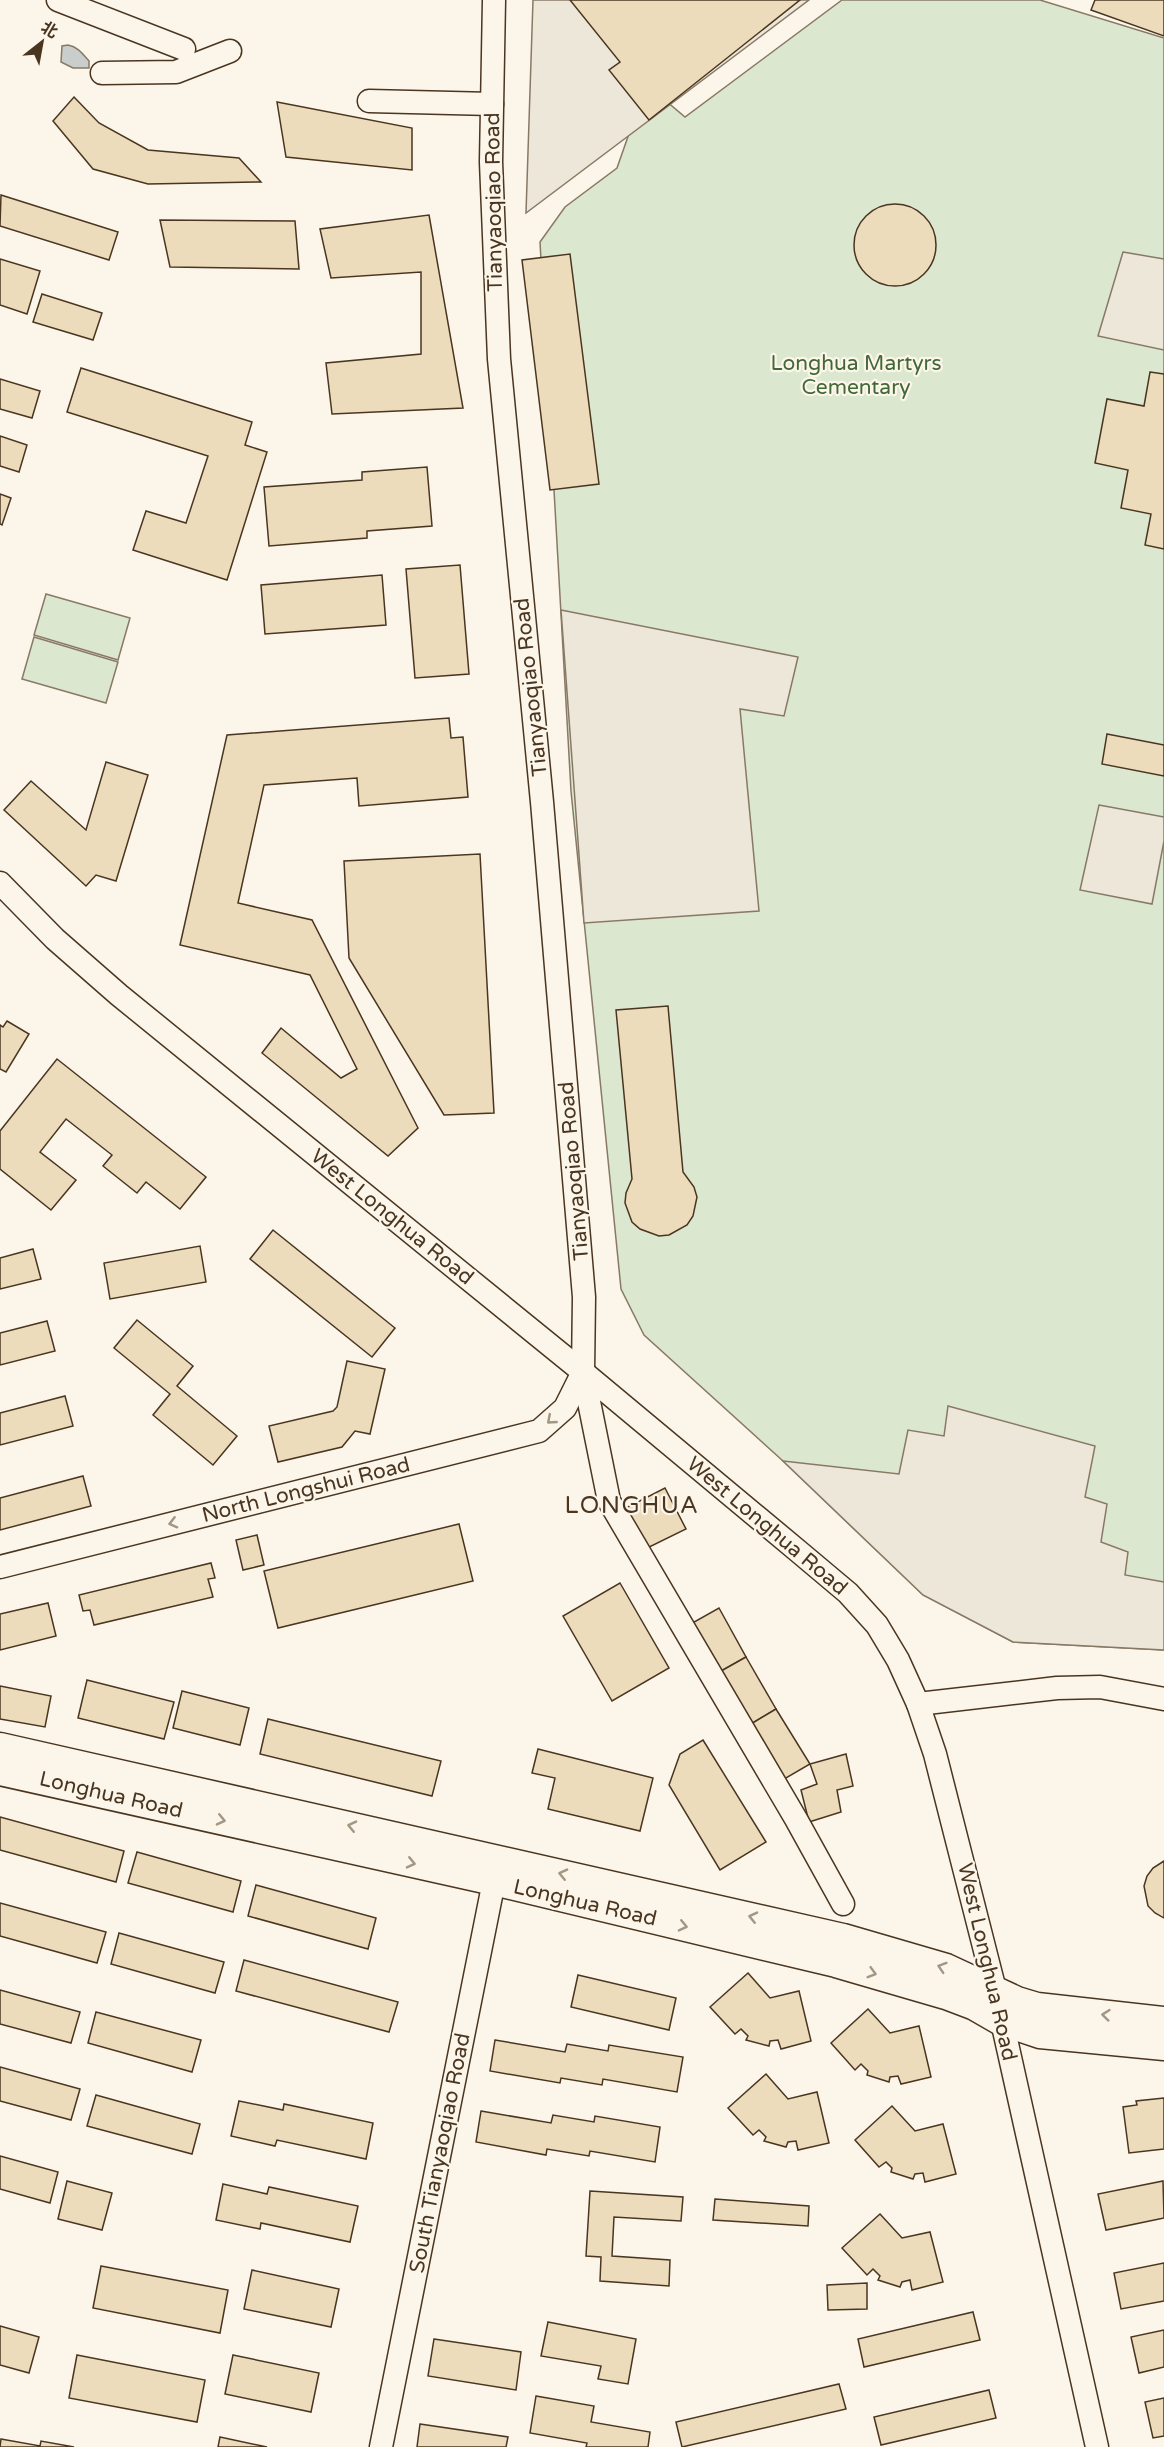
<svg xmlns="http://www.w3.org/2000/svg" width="1164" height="2447" viewBox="0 0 1164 2447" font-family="'Varela Round','Noto Sans SC',sans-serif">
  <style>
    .green { fill: #dce7d0; stroke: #887966; stroke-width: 1.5 }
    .parking { fill: #ede7d9; stroke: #887966; stroke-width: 1.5 }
    .water { fill: #c9cecd; stroke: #887966; stroke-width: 1.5 }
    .building { fill: #ecdcbc; stroke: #4a3520; stroke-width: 1.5 }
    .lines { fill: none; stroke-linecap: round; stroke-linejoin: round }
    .minor-casing { stroke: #4a3520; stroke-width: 25 }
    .major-casing { stroke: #4a3520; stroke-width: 31 }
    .minor { stroke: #fbf6e9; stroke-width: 22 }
    .major { stroke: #fbf6e9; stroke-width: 28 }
    .oneway { stroke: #a29684 }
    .labels { text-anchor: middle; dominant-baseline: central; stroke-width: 4.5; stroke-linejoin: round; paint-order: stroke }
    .street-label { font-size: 21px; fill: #4a3520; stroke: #fbf6e9 }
    .park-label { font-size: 21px; fill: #436837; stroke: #fbf6e9 }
    .quarter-label { font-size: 24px; letter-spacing: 1.5px; fill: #4a3520; stroke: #fbf6e9 }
  </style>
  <rect width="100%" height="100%" fill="#fbf6e9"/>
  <g class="green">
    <path d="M842,0H1040L1164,38V1650L1013,1642L923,1595L783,1461L644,1335L621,1289L571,791L540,242L565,207L617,168L631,128L666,101L685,117Z"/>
    <path d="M46,594L130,618L118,660L34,635Z"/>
    <path d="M34,637L118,662L106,703L22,679Z"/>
  </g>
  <g class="parking">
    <path d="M533,0H809L526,213Z"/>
    <path d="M1123,252L1164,259V350L1098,336Z"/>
    <path d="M561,610L798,657L784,716L740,709L759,911L584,923Z"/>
    <path d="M1099,805L1164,817V841L1152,904L1080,890Z"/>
    <path d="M948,1406L1095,1446L1085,1497L1107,1504L1101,1542L1128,1552L1125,1575L1164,1582V1650L1013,1642L923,1595L783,1461L899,1474L908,1430L944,1436Z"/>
  </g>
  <path class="water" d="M68,45C78,47 82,53 89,61V68H73L61,62L62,46Z"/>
  <g class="building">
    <path d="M570,0H800L649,120L609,70L620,62Z"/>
    <path d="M1095,0H1164V36L1091,10Z"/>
    <path d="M74,97L99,123L148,150L239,158L261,182L148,184L93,169L53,121Z"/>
    <path d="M277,102L412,128V170L286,157Z"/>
    <path d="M1,195L118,232L109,260L0,226Z"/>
    <circle cx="895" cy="245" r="41"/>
    <path d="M429,215L463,408L332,414L326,363L421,354V272L331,278L320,229Z"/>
    <path d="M160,220L295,221L299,269L170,267Z"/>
    <path d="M570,254L599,484L550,490L522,260Z"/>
    <path d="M0,259L40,271L27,314L0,305Z"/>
    <path d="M42,294L102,313L93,340L33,322Z"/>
    <path d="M81,368L252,422L245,445L267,452L227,580L133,550L146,511L186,523L208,456L67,412Z"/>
    <path d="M1150,372L1164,374V549L1145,545L1151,514L1121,508L1128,470L1095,463L1107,399L1144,406Z"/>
    <path d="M0,379L40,391L32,418L0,409Z"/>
    <path d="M0,436L27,445L19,472L0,466Z"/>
    <path d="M427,467L432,526L367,531V538L269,546L264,487L362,480V472Z"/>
    <path d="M0,494L11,498L2,525L0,524Z"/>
    <path d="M460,565L469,674L415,678L406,569Z"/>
    <path d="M382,575L386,625L265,634L261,585Z"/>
    <path d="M449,718L451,738L463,737L468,797L359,806L357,778L264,785L238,903L312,920L418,1128L388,1156L262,1053L281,1028L341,1078L357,1069L310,975L180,945L227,735Z"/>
    <path d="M1107,734L1164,745V776L1102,764Z"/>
    <path d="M106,762L148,775L116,881L96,875L86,886L4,810L31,781L86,830Z"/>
    <path d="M480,854L494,1113L444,1115L349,958L344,861Z"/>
    <path d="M668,1006L683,1172L694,1187L697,1197L693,1216L687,1225L669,1235L659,1236L640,1229L632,1222L625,1203L626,1193L632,1179L616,1010Z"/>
    <path d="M7,1021L29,1034L6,1072L0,1069V1025L3,1027Z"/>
    <path d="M57,1059L206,1177L180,1209L146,1182L137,1193L103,1166L112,1155L66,1119L40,1152L76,1180L51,1210L0,1169V1131Z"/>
    <path d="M273,1230L395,1328L372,1357L250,1259Z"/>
    <path d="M200,1246L206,1282L110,1299L104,1263Z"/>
    <path d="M33,1249L41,1279L0,1289V1258Z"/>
    <path d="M137,1320L193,1366L177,1386L237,1436L213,1465L153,1415L170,1394L114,1348Z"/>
    <path d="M47,1321L55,1351L0,1365V1333Z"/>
    <path d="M347,1361L385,1369L370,1434L355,1431L342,1447L278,1462L269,1426L333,1411L337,1407Z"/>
    <path d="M65,1396L73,1426L0,1445V1413Z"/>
    <path d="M83,1476L91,1506L0,1530V1498Z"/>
    <path d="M665,1488L686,1529L633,1555L612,1515Z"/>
    <path d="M459,1524L473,1581L278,1628L264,1571Z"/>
    <path d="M257,1535L264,1565L243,1570L236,1540Z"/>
    <path d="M211,1563L215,1578L208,1579L213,1597L94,1625L90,1610L83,1611L79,1595Z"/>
    <path d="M620,1583L669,1668L612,1701L563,1616Z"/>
    <path d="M48,1603L56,1636L0,1650V1614Z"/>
    <path d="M719,1608L746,1657L714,1675L687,1626Z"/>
    <path d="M746,1657L776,1709L746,1727L714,1675Z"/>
    <path d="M87,1680L174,1702L164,1739L78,1718Z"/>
    <path d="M0,1686L51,1696L45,1727L0,1719Z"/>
    <path d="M182,1691L249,1708L240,1745L173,1728Z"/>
    <path d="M776,1709L810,1764L779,1782L746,1727Z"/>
    <path d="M268,1719L441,1761L432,1796L260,1754Z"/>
    <path d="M703,1740L766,1842L720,1870L669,1785L680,1754Z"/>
    <path d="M538,1749L653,1778L640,1831L548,1809L555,1778L532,1773Z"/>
    <path d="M846,1754L853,1786L837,1790L841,1812L809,1822L801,1790L817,1784L810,1764Z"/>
    <path d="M0,1817L124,1851L116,1882L0,1850Z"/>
    <path d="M137,1852L241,1881L233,1912L128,1883Z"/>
    <path d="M1164,1861V1918L1155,1913L1148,1906L1144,1886L1147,1876L1153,1868Z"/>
    <path d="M256,1885L376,1918L368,1949L248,1916Z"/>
    <path d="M0,1903L106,1932L97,1963L0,1936Z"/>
    <path d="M119,1933L224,1962L215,1993L111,1964Z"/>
    <path d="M244,1960L398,2002L389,2032L236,1991Z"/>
    <path d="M748,1973L770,1998L799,1991L811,2041L781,2049L778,2040L770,2041L769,2046L746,2040L748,2036L741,2029L735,2034L710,2007Z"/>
    <path d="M578,1975L676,1998L669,2030L571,2007Z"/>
    <path d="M0,1990L80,2012L71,2043L0,2024Z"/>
    <path d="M868,2009L890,2033L919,2026L931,2077L901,2084L898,2076L890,2077L889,2082L867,2075L868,2071L861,2064L855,2070L831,2043Z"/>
    <path d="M96,2012L201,2040L192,2072L88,2043Z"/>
    <path d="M495,2040L565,2052L567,2044L608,2051L609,2045L683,2057L677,2092L603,2079L602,2085L561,2078L560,2083L490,2071Z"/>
    <path d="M0,2067L80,2089L71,2120L0,2101Z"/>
    <path d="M766,2074L788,2099L817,2092L829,2143L798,2150L796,2141L788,2142L786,2147L764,2141L766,2137L759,2130L753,2135L728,2108Z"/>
    <path d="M96,2095L200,2124L192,2154L87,2126Z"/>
    <path d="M1164,2098V2149L1129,2153L1123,2107L1137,2105L1136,2101Z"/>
    <path d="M239,2101L283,2110L284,2104L373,2123L366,2159L277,2140L275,2146L231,2136Z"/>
    <path d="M892,2106L915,2131L943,2124L956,2174L925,2182L923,2173L915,2174L913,2179L891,2172L892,2168L886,2162L879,2167L855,2140Z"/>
    <path d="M481,2111L551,2123L553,2115L594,2122L595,2116L660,2127L655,2162L590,2151L589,2156L547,2149L546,2155L476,2142Z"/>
    <path d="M0,2156L58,2172L50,2203L0,2189Z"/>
    <path d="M67,2181L112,2193L102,2230L58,2219Z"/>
    <path d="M1163,2181L1164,2218L1106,2230L1098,2194Z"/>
    <path d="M223,2184L267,2194L269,2187L358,2206L350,2242L261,2223L260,2229L216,2220Z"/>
    <path d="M590,2191L683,2197L681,2221L614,2217L612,2256L670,2260L669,2286L600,2281L601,2257L586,2256Z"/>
    <path d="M715,2199L809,2206L808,2226L713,2220Z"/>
    <path d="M880,2214L902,2238L930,2232L943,2282L912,2290L910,2280L902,2282L900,2287L878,2280L880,2276L873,2269L867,2275L842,2248Z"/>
    <path d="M1164,2263V2301L1121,2309L1114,2273Z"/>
    <path d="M101,2266L228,2290L220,2333L93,2308Z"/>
    <path d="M252,2270L339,2289L331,2327L244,2309Z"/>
    <path d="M867,2283V2309L828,2310L827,2285Z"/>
    <path d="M973,2312L980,2340L864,2367L858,2339Z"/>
    <path d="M548,2322L636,2339L628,2384L598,2379L601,2366L541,2356Z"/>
    <path d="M0,2326L39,2337L29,2373L0,2365Z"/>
    <path d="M1164,2330V2367L1139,2373L1131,2337Z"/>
    <path d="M434,2339L521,2352L516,2390L428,2376Z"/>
    <path d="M77,2355L205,2380L197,2422L69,2398Z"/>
    <path d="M233,2355L319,2373L311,2412L225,2394Z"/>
    <path d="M839,2384L846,2409L682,2447L676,2422Z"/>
    <path d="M989,2390L996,2418L881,2445L874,2417Z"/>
    <path d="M536,2396L594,2406L591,2422L650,2432L648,2447H586L587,2443L530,2433Z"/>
    <path d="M1164,2398V2436L1153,2438L1145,2402Z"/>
    <path d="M420,2424L508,2437L506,2447H417Z"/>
    <path d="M220,2437L267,2447H218Z"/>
    <path d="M1,2439L40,2446L41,2441L74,2447H0Z"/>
  </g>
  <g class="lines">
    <g class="minor-casing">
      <g id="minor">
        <path d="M58,0L184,49"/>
        <path d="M494,0L491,162L499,359L542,802L584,1297L583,1372L609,1501L796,1819L843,1904"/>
        <path d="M102,73L176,72L230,51"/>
        <path d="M369,101L492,104"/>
        <path d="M0,883L55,939L119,995L583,1372L798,1551L848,1593L877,1625L898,1660L918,1704L935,1754L995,1990L1097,2447"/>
        <path d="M0,1567L539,1431L565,1408L583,1372"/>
        <path d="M918,1704L1057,1688L1100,1687L1164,1699"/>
        <path d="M381,2447L497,1866"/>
      </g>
    </g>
    <g class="major-casing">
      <g id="major">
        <path d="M0,1747L843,1938L946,1968L1017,2001L1037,2007L1164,2021"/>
        <path d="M0,1771L494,1881L836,1963L946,1995L975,2006L1001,2021L1040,2034L1164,2046"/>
      </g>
    </g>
    <use href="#minor" class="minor"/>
    <use href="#major" class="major"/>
  </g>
  <defs><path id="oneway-chevron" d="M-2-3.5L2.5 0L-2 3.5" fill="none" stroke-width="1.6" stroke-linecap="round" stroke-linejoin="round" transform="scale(1.5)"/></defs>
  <g class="oneway">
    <use href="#oneway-chevron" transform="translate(551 1420) rotate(139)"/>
    <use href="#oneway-chevron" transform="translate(173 1523) rotate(166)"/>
    <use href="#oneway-chevron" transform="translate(221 1820) rotate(13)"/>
    <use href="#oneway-chevron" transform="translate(352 1826) rotate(-167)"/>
    <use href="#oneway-chevron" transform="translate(411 1863) rotate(13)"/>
    <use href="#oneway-chevron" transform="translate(563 1874) rotate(-167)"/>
    <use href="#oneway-chevron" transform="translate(753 1917) rotate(-167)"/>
    <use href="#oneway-chevron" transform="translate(683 1926) rotate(13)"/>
    <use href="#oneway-chevron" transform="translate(942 1967) rotate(-162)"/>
    <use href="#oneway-chevron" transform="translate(872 1973) rotate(16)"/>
    <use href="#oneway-chevron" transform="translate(1106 2015) rotate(-174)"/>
  </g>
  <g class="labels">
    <g class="street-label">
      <text transform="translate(494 202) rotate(-91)">Tianyaoqiao Road</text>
      <text transform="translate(531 687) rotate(-96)">Tianyaoqiao Road</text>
      <text transform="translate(574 1171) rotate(-95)">Tianyaoqiao Road</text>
      <text transform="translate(392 1217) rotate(39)">West Longhua Road</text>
      <text transform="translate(306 1490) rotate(-14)">North Longshui Road</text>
      <text transform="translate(767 1526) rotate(40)">West Longhua Road</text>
      <text transform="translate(111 1795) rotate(13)">Longhua Road</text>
      <text transform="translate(585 1903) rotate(13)">Longhua Road</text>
      <text transform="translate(987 1962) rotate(77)">West Longhua Road</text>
      <text transform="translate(440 2153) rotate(-79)">South Tianyaoqiao Road</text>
    </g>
    <g class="park-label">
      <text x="856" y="363">Longhua Martyrs<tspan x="856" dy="24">Cementary</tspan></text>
    </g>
    <g class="quarter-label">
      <text x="632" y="1505">LONGHUA</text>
    </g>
  </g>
  <g transform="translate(42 42) rotate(31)" stroke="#fbf6e9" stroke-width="4.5" paint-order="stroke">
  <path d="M0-4.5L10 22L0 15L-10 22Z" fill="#4a3520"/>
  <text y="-9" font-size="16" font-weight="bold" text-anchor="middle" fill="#4a3520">北</text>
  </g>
</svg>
